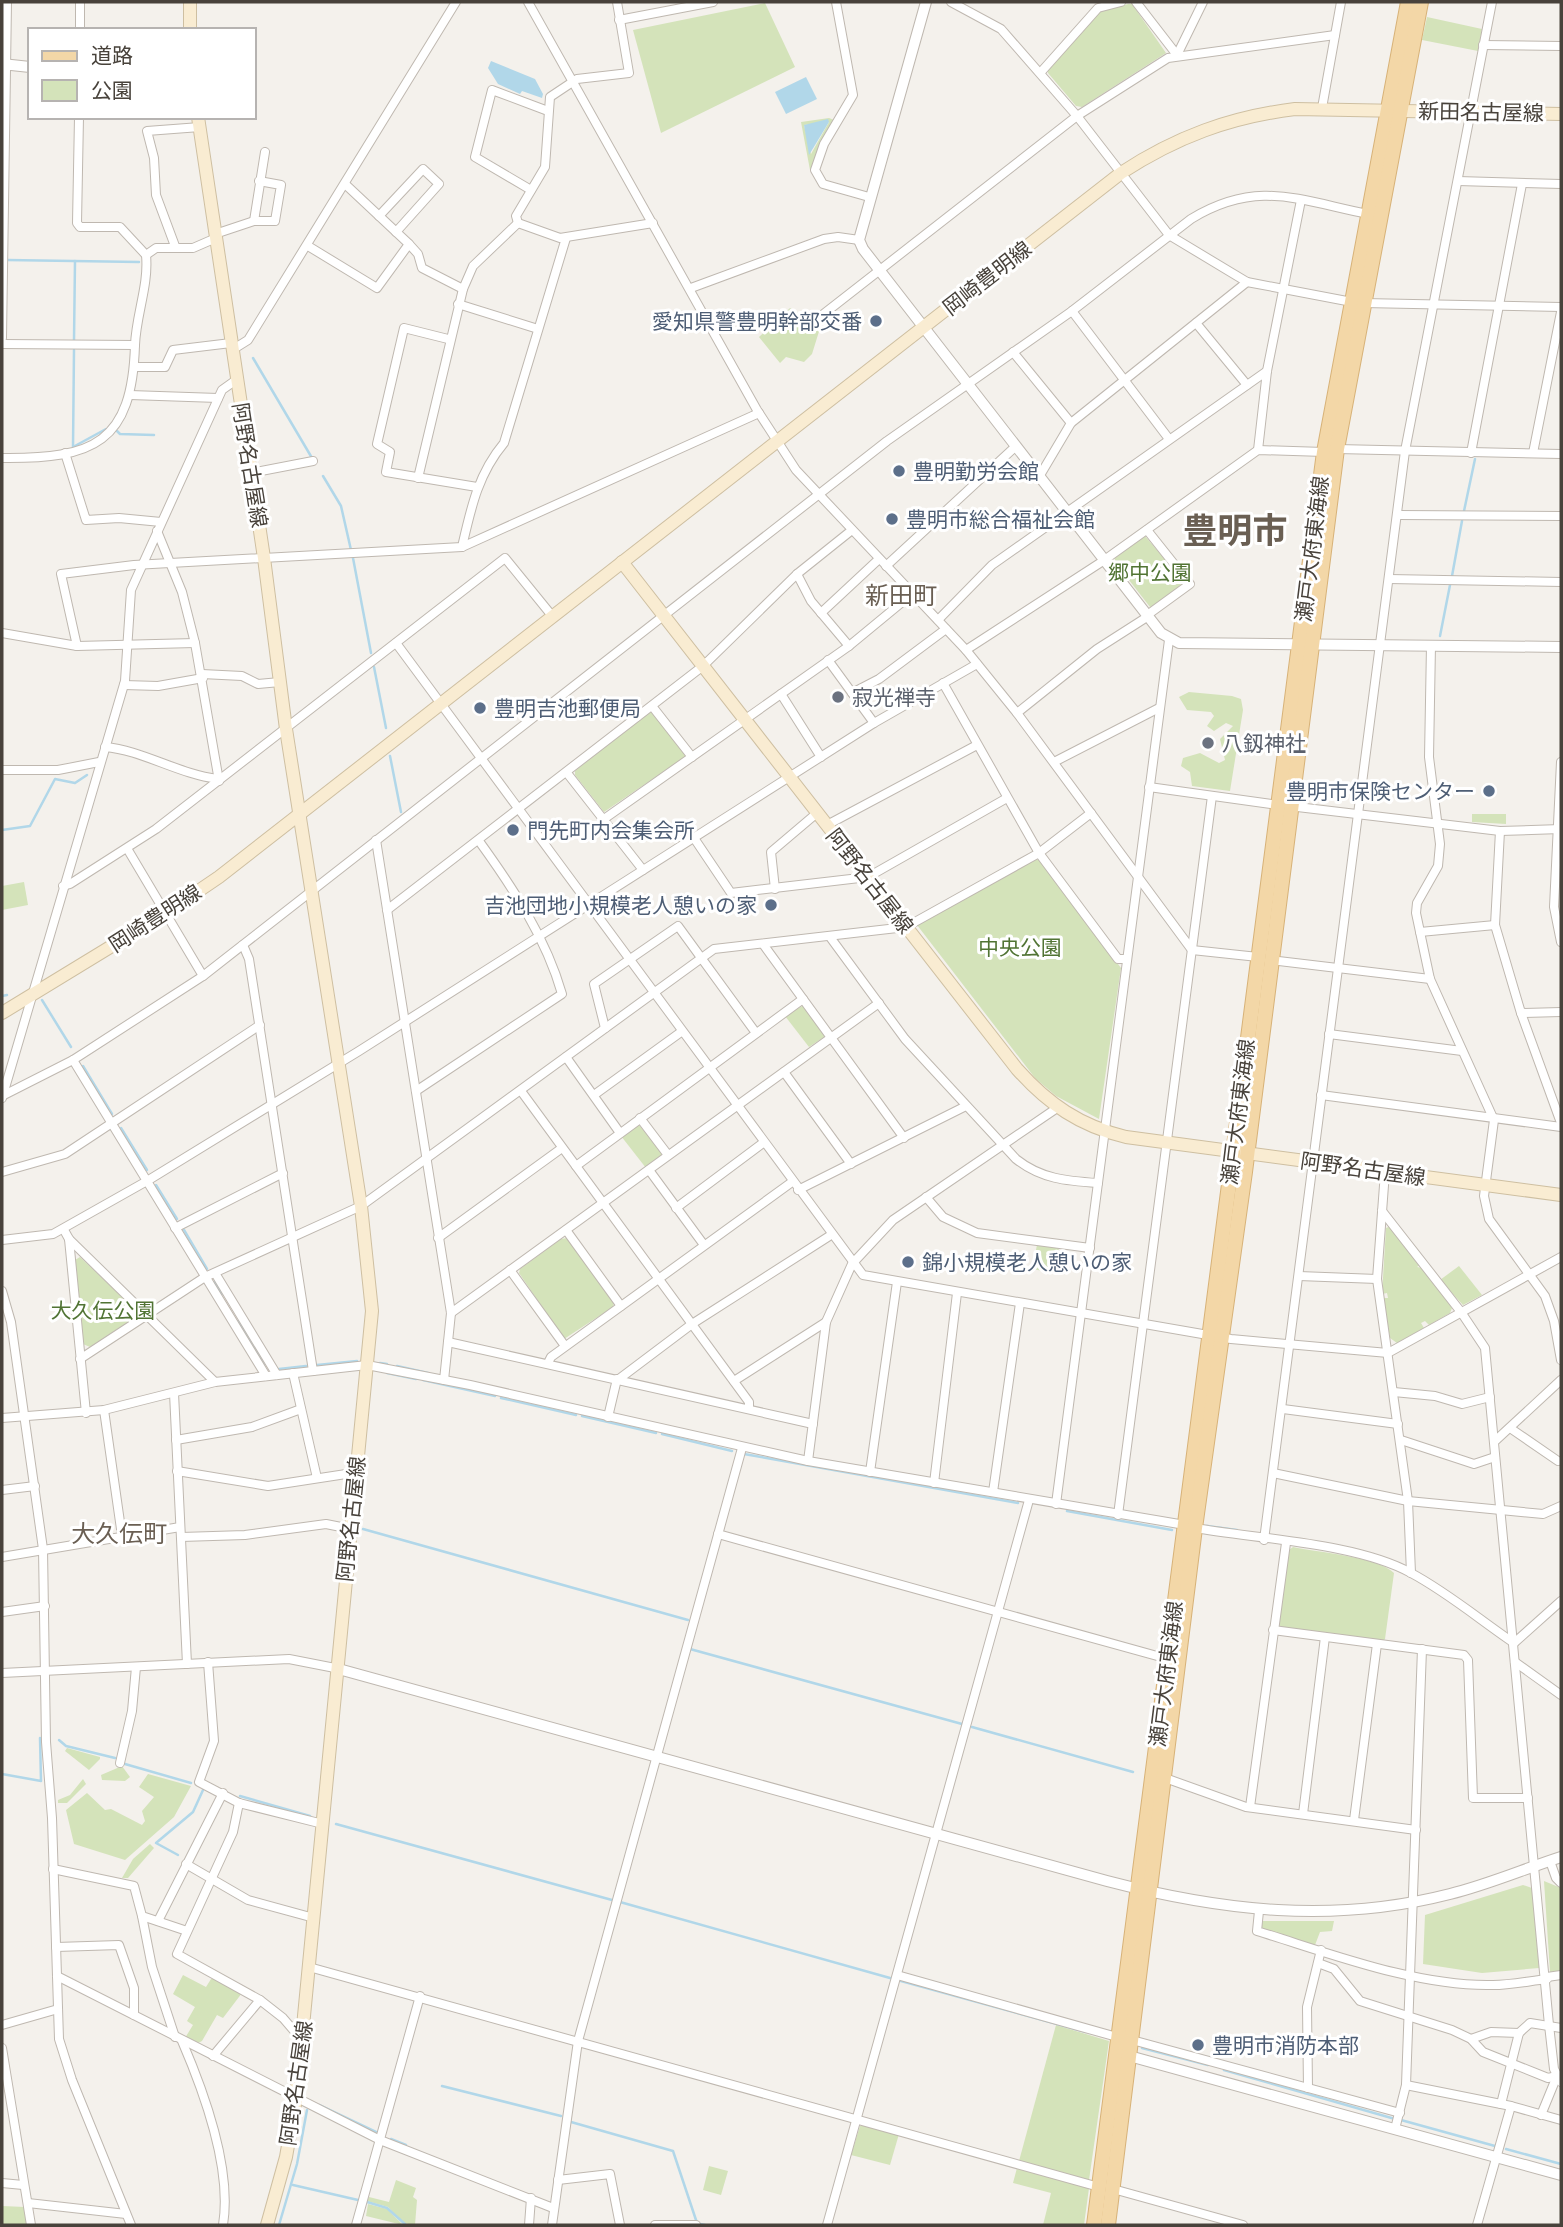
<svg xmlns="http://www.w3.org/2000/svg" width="1563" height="2227" viewBox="0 0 1563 2227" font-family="Helvetica,'Noto Sans JP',sans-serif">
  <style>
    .green { fill: #d4e3ba; fill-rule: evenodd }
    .water { fill: #b1d7e9 }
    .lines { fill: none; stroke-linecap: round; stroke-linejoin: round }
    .stream { stroke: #b1d7e9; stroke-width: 2.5 }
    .minor-casing { stroke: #bfb8b0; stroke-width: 10 }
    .tertiary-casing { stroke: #bfb8b0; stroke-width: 12 }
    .secondary-casing { stroke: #cebfa1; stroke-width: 14 }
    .primary-casing { stroke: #d7b278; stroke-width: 16 }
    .minor { stroke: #fff; stroke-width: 8 }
    .tertiary { stroke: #fff; stroke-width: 10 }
    .secondary { stroke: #f9ecd2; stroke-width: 12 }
    .primary { stroke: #f3d7a7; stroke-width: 14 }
    .service-dot { fill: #5c6f8a; stroke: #fff; stroke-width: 2.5 }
    .worship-dot { fill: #6b7280; stroke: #fff; stroke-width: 2.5 }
    .labels { text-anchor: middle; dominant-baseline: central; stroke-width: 6; stroke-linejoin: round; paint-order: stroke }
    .street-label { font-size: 21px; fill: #48423b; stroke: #fff }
    .service-label { font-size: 21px; fill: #4e5e75; stroke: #fff; text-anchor: start }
    .park-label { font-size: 21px; fill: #517434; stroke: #fff }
    .worship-label { font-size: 21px; fill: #5b616d; stroke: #fff; text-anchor: start }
    .quarter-label { font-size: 24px; fill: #6a5f53; stroke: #fff }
    .town-label { font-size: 35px; font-weight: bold; fill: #6a5f53; stroke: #fff }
  </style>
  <rect width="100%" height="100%" fill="#f4f1ec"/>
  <g class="green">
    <path d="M765,3L795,67L661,133L633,30Z"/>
    <path d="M1128,4H1132L1166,53L1082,107L1076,106L1048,73V69L1100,12Z"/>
    <path d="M1427,17L1482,29L1478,51L1422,40Z"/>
    <path d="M829,118L834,120L810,170L801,122ZM829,122L811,154L804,125Z"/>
    <path d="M790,308L821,325L812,354L804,362L786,357L780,363L759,337Z"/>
    <path d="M1145,536L1184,582L1154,607H1150L1115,562V558Z"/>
    <path d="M1189,692L1232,696L1241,699L1243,710L1230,791L1192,786L1190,772L1181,766L1183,758L1200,753L1219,763L1225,760L1220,739L1233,726L1226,723L1214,731L1207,726L1214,716L1211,712L1187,710L1179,697Z"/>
    <path d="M649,712L654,713L686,752L685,757L604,812L575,775V771Z"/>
    <path d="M1472,814H1506V824L1472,822Z"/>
    <path d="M1034,859L1039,860L1121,968L1099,1119L1056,1096L1035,1078L917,925Z"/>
    <path d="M24,882L28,905L2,910V886Z"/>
    <path d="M804,1005L824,1033V1037L809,1047L785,1016Z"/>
    <path d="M638,1124L662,1151L661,1156L646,1168L621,1136Z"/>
    <path d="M1391,1226L1420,1265L1417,1267L1423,1268L1452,1308L1450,1313L1429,1325L1425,1321L1421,1323L1424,1328L1397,1343L1390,1338L1383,1298H1388L1387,1293L1382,1294L1386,1228Z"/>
    <path d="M567,1238L614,1303L613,1307L564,1339L519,1273L520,1269L561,1239Z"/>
    <path d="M1037,1245L1059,1248L1054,1273L1032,1269Z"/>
    <path d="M80,1257L138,1312L137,1316L90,1347L83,1344L75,1260Z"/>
    <path d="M1459,1266L1482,1295L1463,1305L1440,1280Z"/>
    <path d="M1293,1547C1316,1552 1379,1557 1394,1573L1385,1639L1382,1642L1282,1629L1279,1625L1289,1550Z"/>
    <path d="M67,1748L100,1757V1759L89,1770L65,1751Z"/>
    <path d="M122,1766L130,1777L125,1781L102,1780L101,1775Z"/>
    <path d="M148,1774L191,1786L174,1817L125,1860L74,1844L66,1810L87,1793L105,1810L111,1809L142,1825L145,1821L142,1811L154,1797L139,1787Z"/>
    <path d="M83,1779L86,1784L67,1803H58V1800L70,1795Z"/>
    <path d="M150,1844L154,1848L128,1878H122L133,1859Z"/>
    <path d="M1544,1881L1561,1888V1971L1550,1972Z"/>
    <path d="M1523,1885L1532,1888L1539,1968L1482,1973L1423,1964L1425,1915Z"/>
    <path d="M1261,1921H1334L1332,1931L1320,1932L1315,1945L1261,1929Z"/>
    <path d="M183,1975L206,1987L211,1979H215L242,1993L223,2018L217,2015L202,2041L196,2044L185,2038L193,2025L187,2021L195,2007L173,1994Z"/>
    <path d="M1056,2025L1109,2041L1089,2180L1019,2161Z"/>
    <path d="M864,2124L899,2134L890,2165L851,2155L860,2126Z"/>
    <path d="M709,2166L728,2171L721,2195L703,2190Z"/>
    <path d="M1017,2168L1089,2188L1084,2225H1043L1051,2193L1013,2183Z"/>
    <path d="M396,2180L416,2188L413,2197L417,2200L415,2225L403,2223L388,2207L367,2201L369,2197L389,2202Z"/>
    <path d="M368,2204L387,2209L403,2225L366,2216Z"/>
    <path d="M2,2206L25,2207L28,2225H2Z"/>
  </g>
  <g class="water">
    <path d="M491,61L535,79L543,94L542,98L522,91L520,94L498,84L488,68Z"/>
    <path d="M806,77L817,99L786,114L775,92Z"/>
    <path d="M828,119L829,122L809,155L804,125Z"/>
  </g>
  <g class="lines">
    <g class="stream">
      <path d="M7,260L139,262"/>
      <path d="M74,340L75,261"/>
      <path d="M74,350L73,447L106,429"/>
      <path d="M253,358L312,458"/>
      <path d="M117,431L120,434L154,435"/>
      <path d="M323,476L341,506L351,550"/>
      <path d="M1464,511L1475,459"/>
      <path d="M353,558L371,653"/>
      <path d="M1452,576L1462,521"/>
      <path d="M1440,636L1450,585"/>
      <path d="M374,667L386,728"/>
      <path d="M390,756L401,812"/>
      <path d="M2,830L30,826L55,779L75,783L87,775"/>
      <path d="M2,996L7,995"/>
      <path d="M42,1000L71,1047"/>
      <path d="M83,1066L112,1114"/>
      <path d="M121,1128L147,1170"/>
      <path d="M156,1185L177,1219"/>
      <path d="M184,1230L207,1269"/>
      <path d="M215,1282L222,1294"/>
      <path d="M238,1321L264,1365"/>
      <path d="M380,1363L387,1364"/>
      <path d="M317,1365L357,1361"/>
      <path d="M397,1366L428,1373"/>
      <path d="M279,1369L306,1366"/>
      <path d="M387,1373L416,1379"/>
      <path d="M423,1380L495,1396"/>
      <path d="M501,1398L576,1415"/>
      <path d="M582,1416L656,1433"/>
      <path d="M662,1434L732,1451"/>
      <path d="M744,1454L1018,1503"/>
      <path d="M1067,1511L1172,1530"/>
      <path d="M1207,1526L1237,1530"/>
      <path d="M363,1529L688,1620"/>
      <path d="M690,1649L962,1724"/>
      <path d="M972,1727L1133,1772"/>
      <path d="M59,1740L66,1746L115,1758"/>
      <path d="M125,1764L191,1783"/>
      <path d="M2,1774L41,1781L40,1738"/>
      <path d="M240,1796L310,1816"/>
      <path d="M336,1824L612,1900"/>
      <path d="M178,1855L156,1843L193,1812L203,1790"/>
      <path d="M620,1902L890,1978"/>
      <path d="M901,1981L1086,2032"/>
      <path d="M1142,2048L1208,2065"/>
      <path d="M1224,2070L1395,2119"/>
      <path d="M442,2086L561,2116"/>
      <path d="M319,2105L376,2132"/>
      <path d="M1401,2120L1495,2146"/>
      <path d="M571,2122L673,2151L697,2223"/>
      <path d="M391,2139L406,2145"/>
      <path d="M1506,2149L1561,2164"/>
      <path d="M293,2185L358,2200"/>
      <path d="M367,2202L387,2208L406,2225"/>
      <path d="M700,2224L705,2225"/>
      <path d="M279,2225L297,2164L307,2110"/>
    </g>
    <g class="minor-casing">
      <g id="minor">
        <path d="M528,2L757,410L796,470L966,650L1017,713L1192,950L1258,957"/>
        <path d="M836,2L853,95L824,144L815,170L823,184L869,197"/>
        <path d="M951,2L1001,29L1077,116L1169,235L1247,282L1352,302"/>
        <path d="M1136,2L1177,55"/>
        <path d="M619,20L713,2"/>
        <path d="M80,30V2"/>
        <path d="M1483,45L1561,46"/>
        <path d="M1177,55L1203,2"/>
        <path d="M1041,72L1098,8L1121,2"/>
        <path d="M1322,108L1341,2"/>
        <path d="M1458,181L1561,184"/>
        <path d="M345,184L409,244L418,254L422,268L463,289"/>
        <path d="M531,190L475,157L492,90L548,111"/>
        <path d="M379,216L423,169L439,184L396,232"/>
        <path d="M254,221L265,152"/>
        <path d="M518,223L516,216L545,167L550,97L577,79L629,73L617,2"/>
        <path d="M518,223L560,238L653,223"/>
        <path d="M215,234L254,221H275L281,185L259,181"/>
        <path d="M175,246L156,195L154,158L147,131L200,127"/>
        <path d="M308,246L377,288L409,244"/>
        <path d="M146,255L156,248H193L216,238"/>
        <path d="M691,288L824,239L838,237L859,240"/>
        <path d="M1363,303L1561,307"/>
        <path d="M458,304L538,329"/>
        <path d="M1072,311L1169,439"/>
        <path d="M821,316L1077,116L1168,58L1335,35"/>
        <path d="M1196,323L1247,385"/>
        <path d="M2,338L7,2"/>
        <path d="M448,339L404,328L377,444L390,452L386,472L477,487"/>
        <path d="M2,344L135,345"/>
        <path d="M232,350L248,340L456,2"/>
        <path d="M1013,352L1071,423"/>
        <path d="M134,367H165L173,350L231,343"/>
        <path d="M130,395L218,398"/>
        <path d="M1337,449L1561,454"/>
        <path d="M1258,450L1267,371L1301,200"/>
        <path d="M65,453L86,520L119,518L161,522"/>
        <path d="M1471,453L1522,184"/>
        <path d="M1533,453L1561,312"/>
        <path d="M2,458C94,459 132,443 135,345C136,315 149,285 146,255L120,227H80L77,223L79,117"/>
        <path d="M251,473L313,461"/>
        <path d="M1039,477L1071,423L1247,282"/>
        <path d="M418,478L463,289L473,266L518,223"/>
        <path d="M1398,515L1561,516"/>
        <path d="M157,531L182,592L195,643L219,781"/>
        <path d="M462,547C471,508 478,474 504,443L566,238"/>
        <path d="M886,566L1015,447"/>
        <path d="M797,574L811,601L849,646"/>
        <path d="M1389,579L1561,582"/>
        <path d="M821,613L879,559"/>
        <path d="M1146,616L1190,584L1147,530"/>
        <path d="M938,620L992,565L1267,371"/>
        <path d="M2,633L77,646L195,643"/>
        <path d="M396,643L863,1275L1231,1339L1388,1353L1561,1257"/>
        <path d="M1431,645L1429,757L1440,844L1438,866L1417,903L1416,913L1430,979L1494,1120L1484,1196L1489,1219L1545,1296L1554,1321L1561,1360"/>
        <path d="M77,646L61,574L134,565L462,547L759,413"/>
        <path d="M966,650L1103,561L1258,450L1324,452"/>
        <path d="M828,660L874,723"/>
        <path d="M202,674L242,676L258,684L280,682"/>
        <path d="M943,683L1039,853L1118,959H1127"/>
        <path d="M124,685L158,686L203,678"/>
        <path d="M852,693L879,679L946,629"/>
        <path d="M781,694L821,757"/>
        <path d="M652,706L692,757"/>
        <path d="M1017,713L1097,649L1147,617"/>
        <path d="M105,747C142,750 178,774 218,779"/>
        <path d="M1054,762L1159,708"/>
        <path d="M1561,762L1554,907L1561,942"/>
        <path d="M2,770H58L99,762"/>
        <path d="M567,773L643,870"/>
        <path d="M1149,787L1278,805"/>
        <path d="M1289,806L1500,831L1561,829"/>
        <path d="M604,819L849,646L912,594"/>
        <path d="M827,825L977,745"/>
        <path d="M1500,831L1495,925L1521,1013L1561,1123"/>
        <path d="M694,838L731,893L868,877L1007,798"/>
        <path d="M376,840L451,1313L444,1380"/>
        <path d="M128,850L203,976"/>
        <path d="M63,886L70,884L156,829L505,558L553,617"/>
        <path d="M775,889L771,852L817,813"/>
        <path d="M387,910L703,666L797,574L852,530"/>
        <path d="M1420,932L1495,925"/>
        <path d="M830,937L905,1039L1016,1159C1041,1179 1067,1181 1098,1183"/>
        <path d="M763,944L904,1138"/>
        <path d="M243,945L249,959L313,1371"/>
        <path d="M1270,960L1430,979"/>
        <path d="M1521,1013L1561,1012"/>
        <path d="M605,1028L594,984L678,926L756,1033"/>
        <path d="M1329,1034L1462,1051"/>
        <path d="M566,1057L620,1133"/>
        <path d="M73,1060L266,1376"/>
        <path d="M784,1072L851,1164"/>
        <path d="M416,1091L562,994C546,938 513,888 479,841"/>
        <path d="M521,1091L749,1402V1409"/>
        <path d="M594,1095L681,1032"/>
        <path d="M1321,1095L1561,1127"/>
        <path d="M2,1096L73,1060L203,976L887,441L1072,311L1191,219C1257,179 1298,200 1368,214"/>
        <path d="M2,1098L125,681L131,590L222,390L236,380"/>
        <path d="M640,1118L668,1155"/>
        <path d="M576,1166L803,999"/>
        <path d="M649,1170L704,1245"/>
        <path d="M2,1172L65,1154L260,1025"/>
        <path d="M1385,1172L1377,1279L1408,1501L1411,1573"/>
        <path d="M798,1190L966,1106"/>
        <path d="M926,1197L943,1217L977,1233L1090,1248"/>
        <path d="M676,1208L763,1143"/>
        <path d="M1382,1211L1461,1312L1485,1348L1549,2025L1554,2069L1561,2082"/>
        <path d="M175,1228L283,1173"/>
        <path d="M64,1230L69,1239L215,1382"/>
        <path d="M566,1230L621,1306"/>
        <path d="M438,1238L562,1148"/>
        <path d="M69,1239L86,1413"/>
        <path d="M2,1240L53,1234L147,1181L359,1051L874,723L977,664"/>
        <path d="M510,1270L565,1346"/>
        <path d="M215,1273L277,1375"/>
        <path d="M1299,1276L1377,1279"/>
        <path d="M2,1291L11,1322L43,1549L46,1742L52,1818L59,2039L72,2080L131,2225"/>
        <path d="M451,1313L879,1003"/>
        <path d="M448,1342L813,1424"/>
        <path d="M80,1359L205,1277L361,1206L714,949L906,927L1039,853L1091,813"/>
        <path d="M548,1363L551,1357L792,1182"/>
        <path d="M293,1373L317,1478"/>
        <path d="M619,1379L692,1324L831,1235"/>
        <path d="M734,1381L826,1322"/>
        <path d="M1394,1392L1435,1396L1462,1404L1490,1397"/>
        <path d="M174,1393L187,1664"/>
        <path d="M1283,1409L1398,1424"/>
        <path d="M104,1410L122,1536"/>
        <path d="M608,1417L617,1379"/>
        <path d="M2,1418L104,1410L215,1382L367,1365L470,1385L808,1461L1185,1525"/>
        <path d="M1510,1428L1558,1461"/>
        <path d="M176,1440L252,1427L301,1409"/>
        <path d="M1401,1440L1474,1464L1495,1457"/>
        <path d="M1495,1441L1561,1380"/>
        <path d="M808,1461L826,1322L852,1264L893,1220L1057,1108"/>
        <path d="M177,1471L268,1486L346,1474L355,1477"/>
        <path d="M870,1472L897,1282"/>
        <path d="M1273,1473L1408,1501L1543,1514L1561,1506"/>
        <path d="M934,1483L957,1293"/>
        <path d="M2,1490L35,1486"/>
        <path d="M993,1492L1020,1303"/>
        <path d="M1056,1504L1169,640"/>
        <path d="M1118,1515L1212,796"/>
        <path d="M1195,1528C1258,1539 1357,1543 1411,1573C1447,1592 1480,1620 1514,1643"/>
        <path d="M718,1534L1168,1659"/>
        <path d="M181,1537L245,1535L326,1524L351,1529"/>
        <path d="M1264,1540L1405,451L1492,2"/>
        <path d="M2,1557L180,1527"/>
        <path d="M2,1612L45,1606"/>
        <path d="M1273,1630L1464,1655L1468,1660L1473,1798H1528"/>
        <path d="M1514,1643L1561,1601"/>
        <path d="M208,1662L214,1741L199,1782L239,1803L323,1824"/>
        <path d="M1515,1662L1561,1695"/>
        <path d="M2,1673L289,1659L335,1668"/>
        <path d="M120,1763L132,1711L136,1667"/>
        <path d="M1165,1778L1246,1807L1416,1830"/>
        <path d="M239,1803L233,1832L177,1954L260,2000"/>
        <path d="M1250,1807L1286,1543"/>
        <path d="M1303,1814L1325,1637"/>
        <path d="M1354,1820L1377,1644"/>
        <path d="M1550,1861L1556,1878L1561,1883"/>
        <path d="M186,1864L248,1900L314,1918"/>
        <path d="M53,1869L134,1886L142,1916L187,1931"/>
        <path d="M1259,1911L1257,1931C1329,1953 1417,1987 1493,1985C1511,1985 1529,1981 1547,1979"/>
        <path d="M142,1916L152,1967L175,2037"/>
        <path d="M158,1921L223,1793"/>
        <path d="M56,1947L119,1945L134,1988V2015"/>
        <path d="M1318,1963L1334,1969L1360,2001L1452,2030L1471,2039L1483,2052L1548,2078L1557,2076"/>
        <path d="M309,1967L1099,2187"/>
        <path d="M897,1975L1117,2037"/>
        <path d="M57,1976L380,2140L553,2208"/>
        <path d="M1547,1977L1561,1975"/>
        <path d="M2,2025L58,2009"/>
        <path d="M1471,2039L1491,2032L1519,2033"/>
        <path d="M1132,2040L1400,2113"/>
        <path d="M182,2041C204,2092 232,2170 223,2225"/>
        <path d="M2,2048L31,2225"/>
        <path d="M213,2056L260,2000L283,2018L302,2040"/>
        <path d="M1406,2085L1511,2106L1561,2120"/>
        <path d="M1308,2088L1307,2007L1321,1950"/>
        <path d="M1501,2104L1519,2033L1530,2023L1561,2028"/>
        <path d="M1541,2115L1557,2076"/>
        <path d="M1395,2129L1406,2085L1422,1649"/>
        <path d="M558,2180L610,2174L620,2225"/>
        <path d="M2,2183L23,2185"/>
        <path d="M1113,2189L1243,2225"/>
        <path d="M28,2203L126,2214"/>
        <path d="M356,2225L420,1996"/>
        <path d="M529,2225L531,2198"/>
        <path d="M552,2225L578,2041L742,1448"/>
        <path d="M655,2225H696"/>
        <path d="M827,2225L1029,1500"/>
        <path d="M1477,2225L1511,2106"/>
      </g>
    </g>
    <g class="tertiary-casing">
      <g id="tertiary">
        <path d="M926,2L859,240L863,249L1161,633L1179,643L1561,647"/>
        <path d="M2,64L30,67"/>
        <path d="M335,1668L1107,1881C1222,1911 1333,1924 1450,1894C1487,1885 1524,1869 1561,1857"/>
        <path d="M1122,2054L1561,2175"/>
      </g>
    </g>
    <g class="secondary-casing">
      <g id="secondary">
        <path d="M190,30V2"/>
        <path d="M198,117L264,558L286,729L361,1206L372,1311L296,2099L286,2157L267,2225"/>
        <path d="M622,562L1017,1069C1048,1104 1080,1126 1126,1137L1561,1195"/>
        <path d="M2,1013L166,913L219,877L1121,173C1176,137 1230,117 1295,109L1561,114"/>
      </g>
    </g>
    <g class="primary-casing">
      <g id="primary">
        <path d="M1094,2225L1324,452L1408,2"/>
        <path d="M1108,2225L1195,1528L1245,1172L1337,449L1421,2"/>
      </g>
    </g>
    <use href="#minor" class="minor"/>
    <use href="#tertiary" class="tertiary"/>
    <use href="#secondary" class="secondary"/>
    <use href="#primary" class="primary"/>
  </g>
  <g class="service-dot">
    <circle cx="876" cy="321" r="7"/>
    <circle cx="899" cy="471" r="7"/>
    <circle cx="892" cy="519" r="7"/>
    <circle cx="480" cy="708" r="7"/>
    <circle cx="1489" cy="791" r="7"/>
    <circle cx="513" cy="830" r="7"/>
    <circle cx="771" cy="905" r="7"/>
    <circle cx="908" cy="1262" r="7"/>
    <circle cx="1198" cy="2045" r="7"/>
  </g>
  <g class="worship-dot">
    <circle cx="838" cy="697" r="7"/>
    <circle cx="1208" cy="743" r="7"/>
  </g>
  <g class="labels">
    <g class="street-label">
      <text transform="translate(1481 112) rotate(1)">新田名古屋線</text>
      <text transform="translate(987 278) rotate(-38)">岡崎豊明線</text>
      <text transform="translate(250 465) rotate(81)">阿野名古屋線</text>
      <text transform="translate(1312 549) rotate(-83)">瀬戸大府東海線</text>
      <text transform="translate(870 881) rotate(52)">阿野名古屋線</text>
      <text transform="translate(155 918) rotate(-33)">岡崎豊明線</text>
      <text transform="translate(1238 1112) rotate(-83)">瀬戸大府東海線</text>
      <text transform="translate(1363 1169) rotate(8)">阿野名古屋線</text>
      <text transform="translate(351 1519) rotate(-84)">阿野名古屋線</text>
      <text transform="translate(1166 1674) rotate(-83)">瀬戸大府東海線</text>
      <text transform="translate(296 2083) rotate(-82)">阿野名古屋線</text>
    </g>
    <g class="service-label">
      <text x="862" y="321" text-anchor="end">愛知県警豊明幹部交番</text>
      <text x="913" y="471">豊明勤労会館</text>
      <text x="906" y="519">豊明市総合福祉会館</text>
      <text x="494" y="708">豊明吉池郵便局</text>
      <text x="1475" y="791" text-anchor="end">豊明市保険センター</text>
      <text x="527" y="830">門先町内会集会所</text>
      <text x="757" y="905" text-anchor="end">吉池団地小規模老人憩いの家</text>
      <text x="922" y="1262">錦小規模老人憩いの家</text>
      <text x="1212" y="2045">豊明市消防本部</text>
    </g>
    <g class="park-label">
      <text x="1150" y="572">郷中公園</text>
      <text x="1020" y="947">中央公園</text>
      <text x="103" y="1310">大久伝公園</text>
    </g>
    <g class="worship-label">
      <text x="852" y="697">寂光禅寺</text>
      <text x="1222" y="743">八釼神社</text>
    </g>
    <g class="quarter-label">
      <text x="901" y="595">新田町</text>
      <text x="119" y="1533">大久伝町</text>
    </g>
    <g class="town-label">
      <text x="1235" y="530">豊明市</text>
    </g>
  </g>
  <rect width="1563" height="2227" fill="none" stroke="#48423b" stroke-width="7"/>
  <rect x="28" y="28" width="228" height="91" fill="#ffffff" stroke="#b6b3b1" stroke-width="2"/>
  <rect x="42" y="51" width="35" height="10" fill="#f3d7a7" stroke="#b6b3b1" stroke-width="2"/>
  <text x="91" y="63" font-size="21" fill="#48423b">道路</text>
  <rect x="42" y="80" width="35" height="21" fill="#d4e3ba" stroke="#b6b3b1" stroke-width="2"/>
  <text x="91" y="98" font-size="21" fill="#48423b">公園</text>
</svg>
